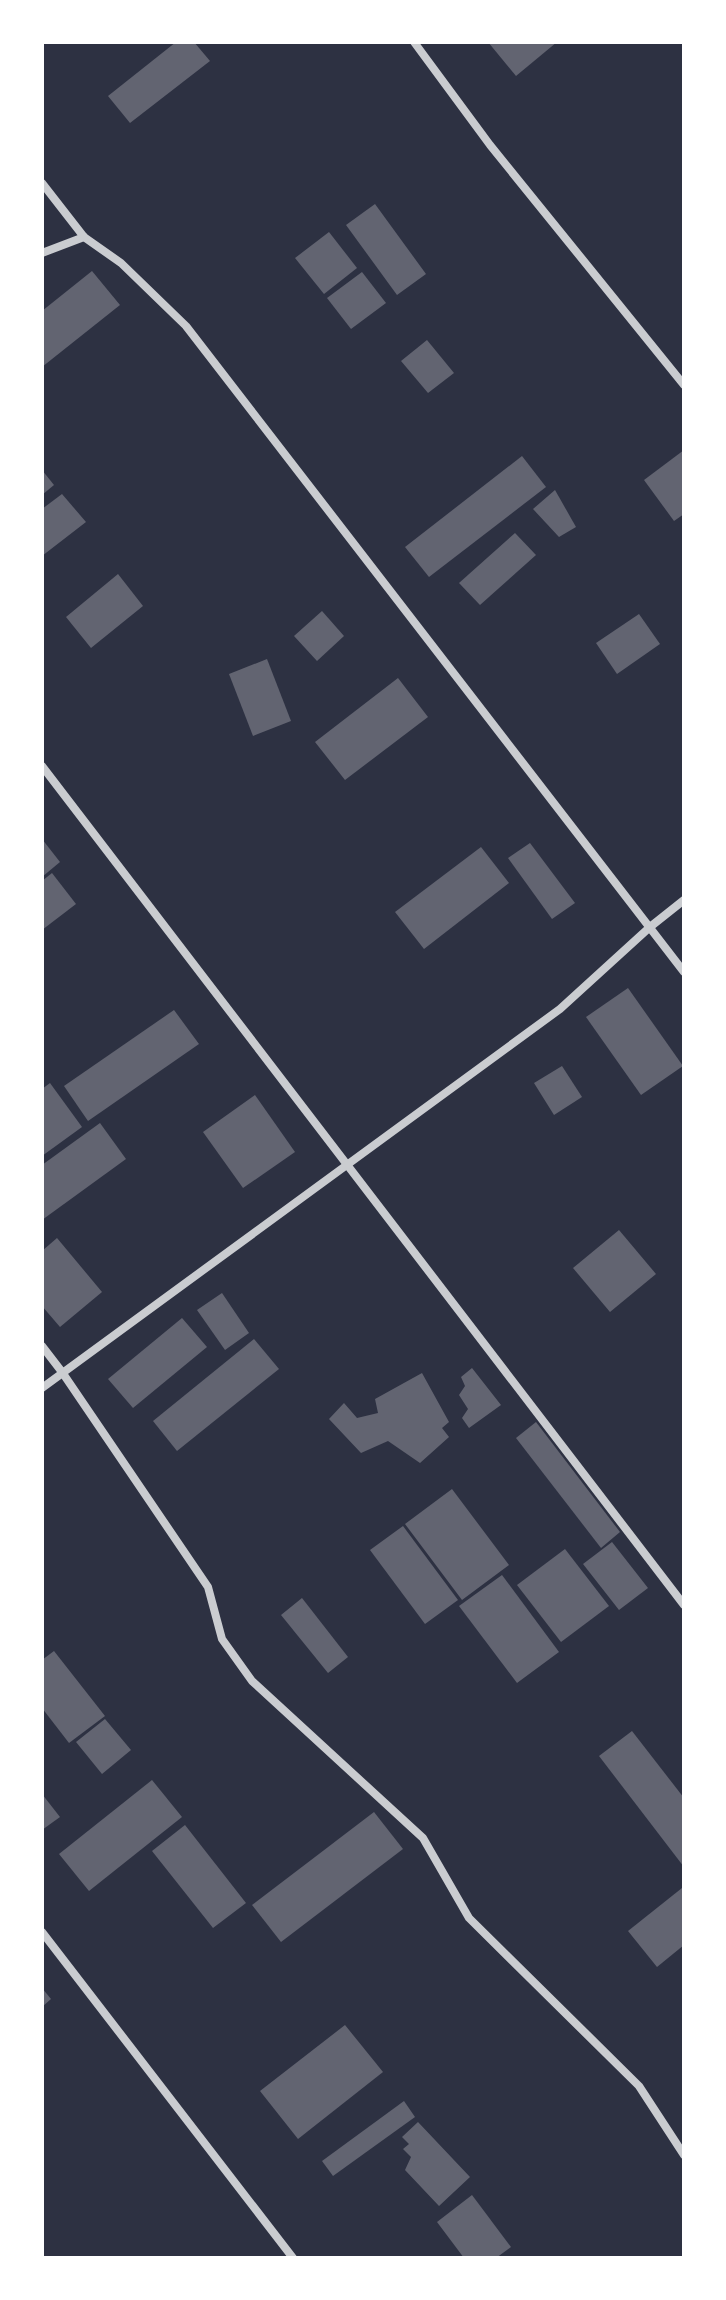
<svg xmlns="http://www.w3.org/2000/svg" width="726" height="2300" viewBox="0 0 726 2300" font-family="Barlow,sans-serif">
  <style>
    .building { fill: #626471 }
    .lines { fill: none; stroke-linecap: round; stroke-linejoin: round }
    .minor { stroke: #caccd0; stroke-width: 8 }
  </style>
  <rect width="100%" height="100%" fill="#2d3142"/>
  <g class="building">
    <path d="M176,42H194L210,61L130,123L108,96Z"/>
    <path d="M488,42H557L516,76Z"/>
    <path d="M375,204L426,274L397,295L346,225Z"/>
    <path d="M329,232L357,268L324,294L295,258Z"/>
    <path d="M92,271L120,305L42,367V311Z"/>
    <path d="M362,272L386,303L351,329L327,298Z"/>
    <path d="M427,340L454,373L428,393L401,361Z"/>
    <path d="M684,450V514L674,521L644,480Z"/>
    <path d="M522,456L546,487L429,577L405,547Z"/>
    <path d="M42,470L54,485L42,495Z"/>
    <path d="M555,490L576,527L559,537L533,509Z"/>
    <path d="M62,494L86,522L42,556V509Z"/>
    <path d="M515,533L536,555L480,605L459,583Z"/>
    <path d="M118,574L143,606L91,648L66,617Z"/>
    <path d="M322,611L344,636L317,661L294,636Z"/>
    <path d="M639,614L660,644L617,674L596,643Z"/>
    <path d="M267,659L291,721L253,736L229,674Z"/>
    <path d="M398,678L428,717L345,780L315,742Z"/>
    <path d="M42,839L60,862L42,877Z"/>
    <path d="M530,843L575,903L552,919L508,858Z"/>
    <path d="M481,847L509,883L424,949L395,912Z"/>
    <path d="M52,873L76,904L42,930V881Z"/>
    <path d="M628,988L683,1066L641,1095L586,1017Z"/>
    <path d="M174,1010L199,1044L88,1121L64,1086Z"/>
    <path d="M562,1066L582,1097L554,1115L534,1083Z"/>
    <path d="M50,1083L82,1127L42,1156V1089Z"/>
    <path d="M255,1095L295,1152L243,1188L203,1132Z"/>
    <path d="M100,1123L126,1159L42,1220V1165Z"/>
    <path d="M619,1230L656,1274L610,1312L573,1268Z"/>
    <path d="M57,1238L102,1292L60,1327L42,1306V1251Z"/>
    <path d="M222,1293L249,1333L225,1350L197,1310Z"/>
    <path d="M182,1318L207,1347L133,1408L108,1379Z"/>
    <path d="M254,1339L279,1369L177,1451L153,1421Z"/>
    <path d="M472,1368L501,1405L469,1428L462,1418L468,1409L459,1395L465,1386L461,1377Z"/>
    <path d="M422,1373L449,1422L442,1428L449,1437L420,1463L388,1441L361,1453L329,1419L344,1403L357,1418L378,1413L375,1399Z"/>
    <path d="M536,1422L620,1532L601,1548L516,1438Z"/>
    <path d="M452,1489L509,1565L462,1600L405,1524Z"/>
    <path d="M403,1526L458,1600L425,1624L370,1550Z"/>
    <path d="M612,1542L648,1588L619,1610L583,1564Z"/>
    <path d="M565,1549L609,1606L561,1642L517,1585Z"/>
    <path d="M502,1575L559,1652L517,1683L459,1606Z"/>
    <path d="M302,1598L348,1657L328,1673L281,1615Z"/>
    <path d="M54,1651L105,1716L69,1743L42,1708V1660Z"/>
    <path d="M105,1719L131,1750L102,1774L76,1742Z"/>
    <path d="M632,1731L684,1798V1867L599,1756Z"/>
    <path d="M152,1780L182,1817L89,1891L59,1854Z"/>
    <path d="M42,1794L60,1817L42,1830Z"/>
    <path d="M374,1812L403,1849L281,1942L252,1905Z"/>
    <path d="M185,1825L246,1903L213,1928L152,1851Z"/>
    <path d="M682,1888L684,1945L657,1967L628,1931Z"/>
    <path d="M42,1988L51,1999L42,2007Z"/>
    <path d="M345,2025L383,2072L298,2139L260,2091Z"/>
    <path d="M404,2101L415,2117L333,2176L322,2161Z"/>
    <path d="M418,2122L470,2177L439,2206L405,2170L411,2157L403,2149L409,2144L402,2137Z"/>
    <path d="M472,2195L511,2247L496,2258H464L437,2222Z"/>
  </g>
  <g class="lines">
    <g class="minor">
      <path d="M414,42L490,145L684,385"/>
      <path d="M42,183L84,237L121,263L186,326L684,972"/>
      <path d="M42,253L84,237"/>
      <path d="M42,766L684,1605"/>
      <path d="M42,1346L62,1372L208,1587L222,1639L252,1681L423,1838L469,1918L639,2086L684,2155"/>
      <path d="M42,1388L560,1009L650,927L684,900"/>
      <path d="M42,1932L293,2258"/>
    </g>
  </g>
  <rect width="726" height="2300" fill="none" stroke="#ffffff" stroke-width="88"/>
</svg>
